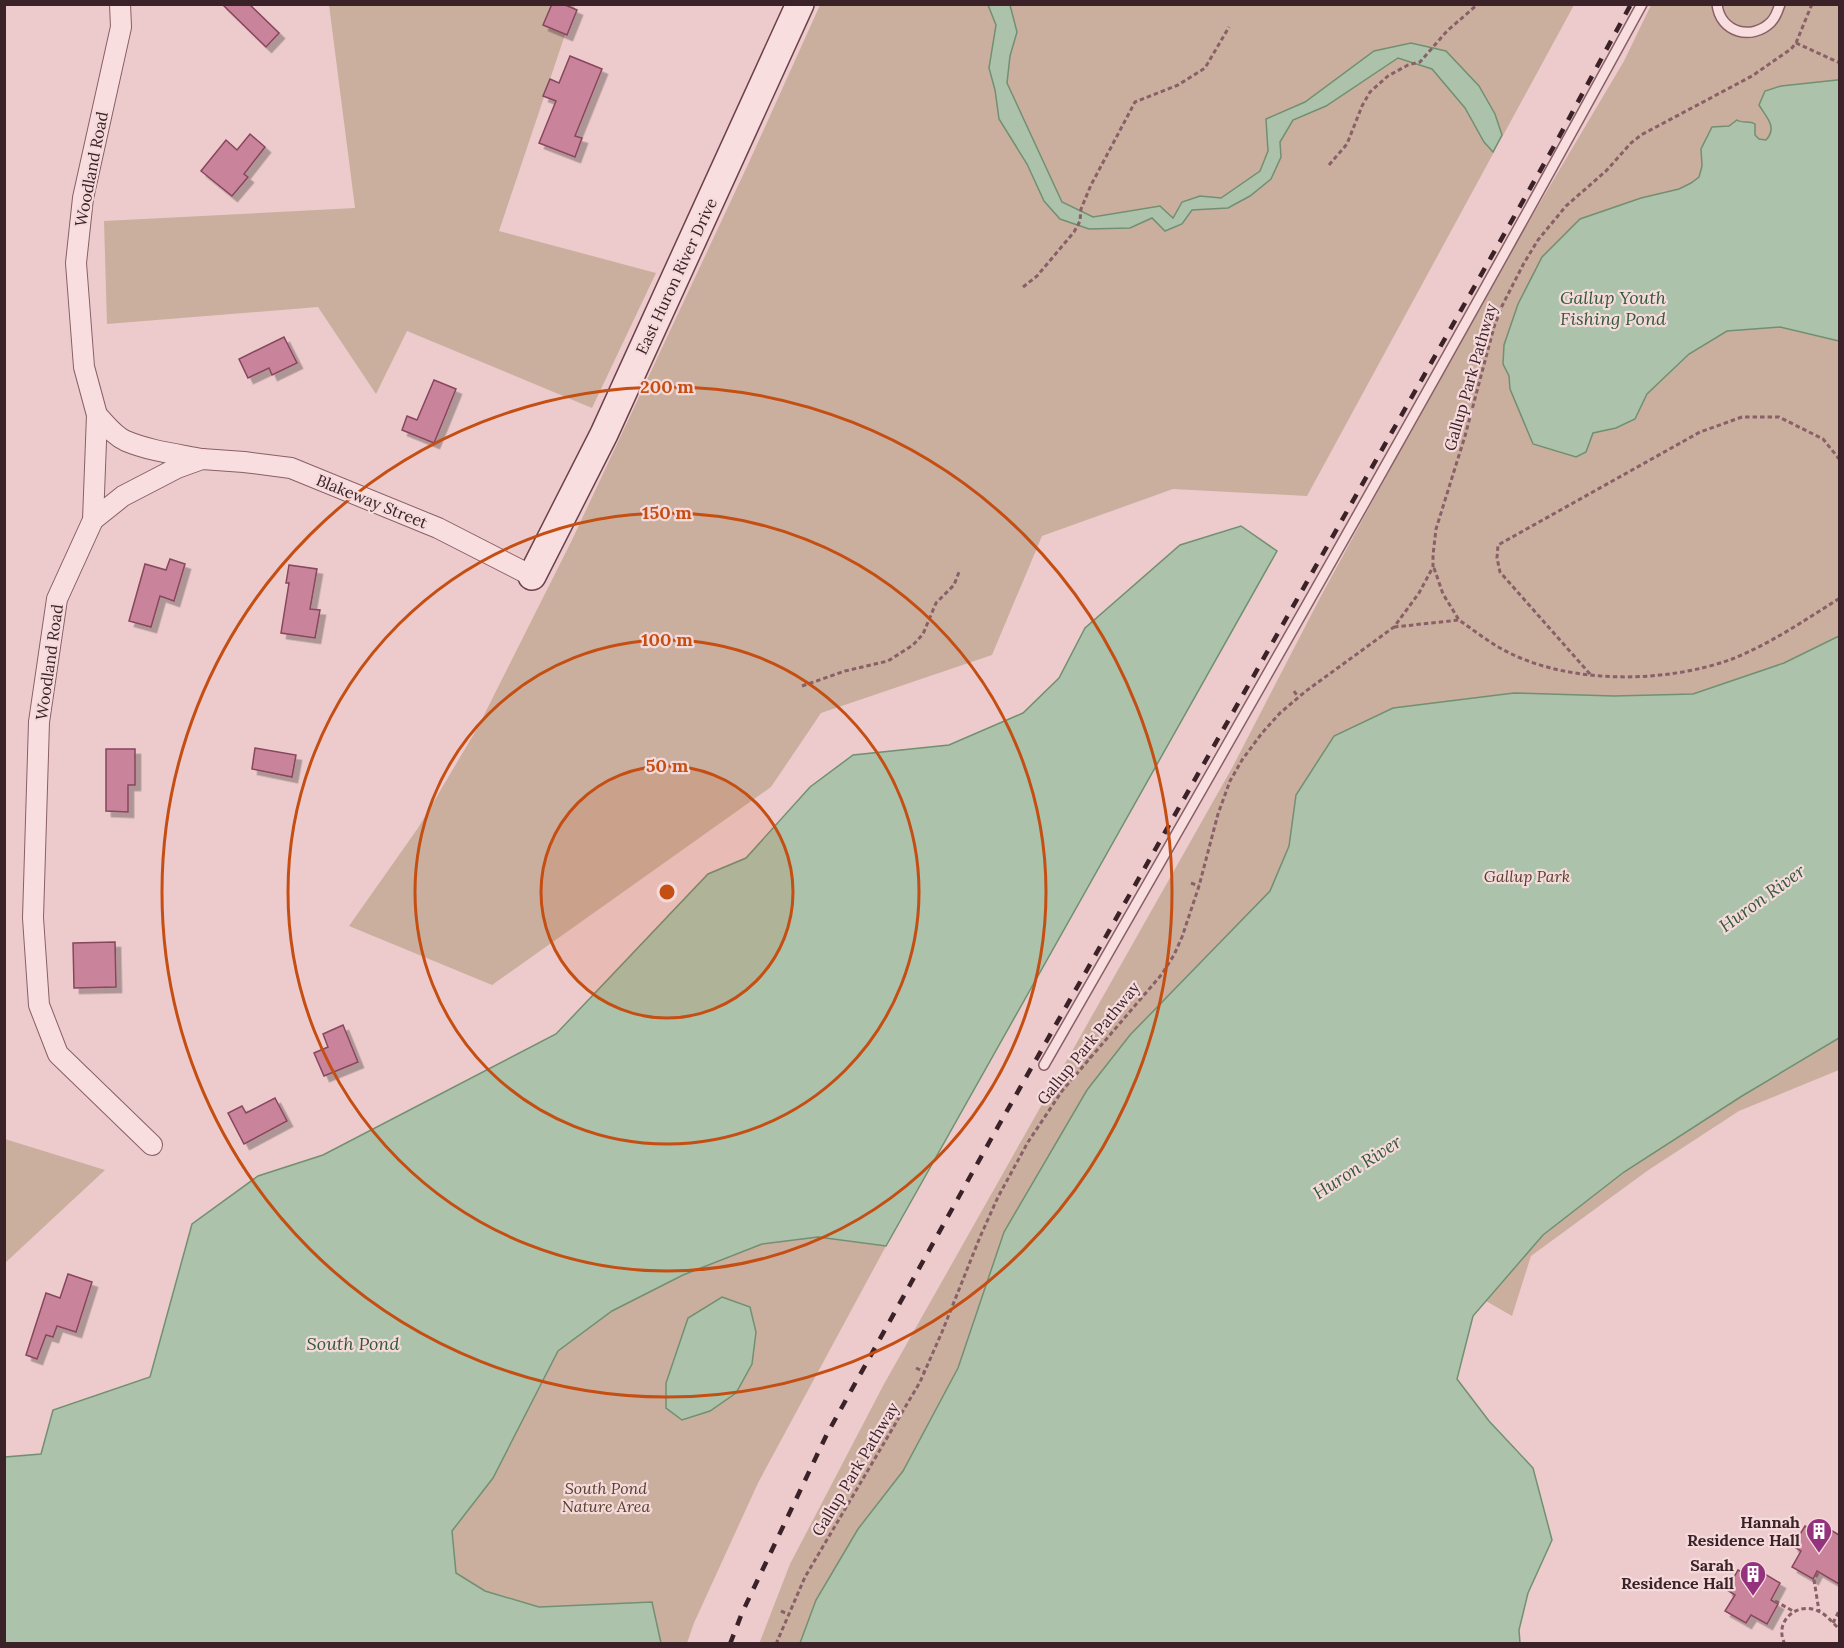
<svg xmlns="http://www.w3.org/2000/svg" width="1844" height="1648" viewBox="0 0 1844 1648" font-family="Lora,serif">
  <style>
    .green { fill: #cbaf9e }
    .water { fill: #acc2ab; stroke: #719071; stroke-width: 1.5 }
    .building { fill: #c9839a; stroke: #87465d; stroke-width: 1.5; filter: url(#shadow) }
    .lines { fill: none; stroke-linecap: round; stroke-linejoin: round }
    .lane-casing { stroke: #895f68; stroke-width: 12 }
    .street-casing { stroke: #895f68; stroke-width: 22 }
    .secondary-casing { stroke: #6b424c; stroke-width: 30 }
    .path { stroke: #895f68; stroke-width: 3; stroke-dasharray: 4.5 3; stroke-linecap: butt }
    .lane { stroke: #f8dedf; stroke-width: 9 }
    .street { stroke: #f8dedf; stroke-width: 20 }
    .secondary { stroke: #f8dedf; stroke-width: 27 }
    .rail { stroke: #3b2228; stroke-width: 4.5; stroke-dasharray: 10 10; stroke-linecap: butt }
    .ring { fill: none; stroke: #c54e12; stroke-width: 3 }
    .labels { text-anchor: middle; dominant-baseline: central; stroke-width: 4.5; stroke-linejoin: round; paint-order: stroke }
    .street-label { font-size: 16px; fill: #3b2228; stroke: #f5dadb }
    .park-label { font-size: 16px; font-style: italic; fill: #56402a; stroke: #f5dadb }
    .poi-label { font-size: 16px; font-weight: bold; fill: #3b2228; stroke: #f5dadb; text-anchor: end }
    .water-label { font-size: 18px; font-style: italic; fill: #32593a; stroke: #f5dadb }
    .centre { fill: #c54e12; stroke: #f5dadb; stroke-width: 3 }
    .ring-label { font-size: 18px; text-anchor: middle; font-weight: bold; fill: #c54e12; stroke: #f5dadb; stroke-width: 4.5; stroke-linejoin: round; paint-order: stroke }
  </style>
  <defs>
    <filter id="shadow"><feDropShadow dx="5.5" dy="5.5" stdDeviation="0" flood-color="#0004"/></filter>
  </defs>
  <rect width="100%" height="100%" fill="#edcbcc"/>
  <g class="green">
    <path d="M329,5H575L499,231L656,273L592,408L407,331L376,394L318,307L107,324L104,221L355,208Z"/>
    <path d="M820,5H1574L1307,496L1173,489L1042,536L992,655L821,713L771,787L492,985L349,926L418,828L478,727L572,540L750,160Z"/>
    <path d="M1651,5H1839V1070L1739,1111L1647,1171L1531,1256L1512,1316L1486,1301L1004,1232L958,1368L903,1471L858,1529L816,1600L800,1643L759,1644L790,1564L884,1384L1232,768L1321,596L1413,427L1510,253L1624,61Z"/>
    <path d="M5,1139L105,1170L5,1263L4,1139Z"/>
    <path d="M818,1237L886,1246L758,1483L694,1623L687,1643H661L652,1602L539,1607L485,1591L456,1573L452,1531L493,1478L558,1351L612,1311L683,1275L762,1244Z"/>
  </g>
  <g class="water">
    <path d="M988,5H1010L1017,32L1010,56L1007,83L1062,202L1093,217L1160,206L1173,218L1182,202L1200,196L1221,198L1260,171L1268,151L1266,119L1305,102L1374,51L1411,43L1446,51L1479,86L1495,114L1502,135L1493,152L1484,142L1465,108L1432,69L1398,58L1326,106L1293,120L1280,142L1281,157L1271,179L1250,196L1228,208L1192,210L1182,224L1165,231L1152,218L1130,228L1089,229L1060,219L1044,201L1027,164L999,119L995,90L989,68L996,25Z"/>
    <path d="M1837,80H1840L1839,341L1780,327L1727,331L1689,354L1647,394L1635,419L1616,428L1593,433L1586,452L1576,457L1533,444L1510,389L1509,376L1503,364L1504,345L1518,304L1542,257L1580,219L1641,198L1679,189L1691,183L1699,177L1702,166L1701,149L1712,127L1729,126L1737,120C1743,124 1749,120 1755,124V135L1759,139L1766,140C1778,127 1766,117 1759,105L1765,91L1781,86Z"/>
    <path d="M1241,526L1277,551L886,1246L818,1237L762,1244L683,1275L612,1311L558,1351L493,1478L452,1531L456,1573L485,1591L539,1607L652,1602L661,1643H5V1457L41,1454L53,1410L150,1377L192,1224L258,1176L323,1155L556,1034L708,874L746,858L810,787L853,755L949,745L1023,713L1059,678L1085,628L1180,545Z"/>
    <path d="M1839,636V1038L1742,1096L1624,1172L1543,1235L1473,1316L1457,1379L1489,1421L1533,1468L1552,1540L1528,1593L1519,1630L1520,1643H800L816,1600L858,1529L903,1471L958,1368L1004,1232L1087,1090L1130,1035L1270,891L1289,846L1296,795L1334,736L1393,708L1514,693L1614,696L1693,694L1784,663Z"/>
    <path d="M722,1297L750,1307L756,1332L752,1364L736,1393L710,1411L682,1420L666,1408V1383L688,1318Z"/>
  </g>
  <g class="building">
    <path d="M222,4H249L279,33L266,47Z"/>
    <path d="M552,4H563L577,10L567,35L543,25Z"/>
    <path d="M570,56L602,69L575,136L582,138L575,157L539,143L556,101L543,96L550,79L559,83Z"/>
    <path d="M250,134L265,147L244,174L248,177L232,196L201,171L226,140L237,150Z"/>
    <path d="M284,337L297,363L272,375L269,368L248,378L239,359Z"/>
    <path d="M434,380L456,389L434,443L402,430L407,416L417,420Z"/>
    <path d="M170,559L185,564L174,601L160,596L151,627L129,621L145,564L166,570Z"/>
    <path d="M289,565L317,569L310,609L320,610L315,638L281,633L289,583H286Z"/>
    <path d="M255,748L296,755L292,777L252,769Z"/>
    <path d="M106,749H135V785H128V812L106,811Z"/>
    <path d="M115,942L116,987L74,988L73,943Z"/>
    <path d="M343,1025L358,1062L324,1076L314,1053L328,1047L323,1034Z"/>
    <path d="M275,1098L287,1121L244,1144L228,1113L242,1106L246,1113Z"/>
    <path d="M68,1274L92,1282L76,1332L57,1326L53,1337L46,1335L37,1359L26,1355L46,1293L60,1298Z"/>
    <path d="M1805,1526L1821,1535L1826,1527L1839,1535V1584L1817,1571L1813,1579L1792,1567L1801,1551L1793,1546Z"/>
    <path d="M1738,1570L1755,1580L1760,1571L1780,1583L1771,1600L1778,1604L1767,1624L1751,1615L1746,1623L1725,1611L1735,1595L1727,1590Z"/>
  </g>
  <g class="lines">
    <g class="lane-casing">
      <g id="lane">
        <path d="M1717,4C1720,33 1752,41 1771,22C1776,17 1778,10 1780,4"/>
        <path d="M1044,1065C1246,713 1447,361 1642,4"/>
      </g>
    </g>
    <g class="street-casing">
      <g id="street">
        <path d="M120,4L121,27L83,198L76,263L84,367L97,415L93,520L57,599L39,722L33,918L39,1005L58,1054L152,1145"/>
        <path d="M97,415C106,424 114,436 126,441C150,451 176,454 202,459"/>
        <path d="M93,520L123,496L177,468L202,459L244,462L291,468L438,528L532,576"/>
      </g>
    </g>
    <g class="secondary-casing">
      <path id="secondary" d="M532,576L604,434L800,4"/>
    </g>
    <g class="path">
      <path d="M1796,43L1840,63"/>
      <path d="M1329,165L1347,144L1362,106L1370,92L1388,76L1408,65L1420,62L1447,31L1478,4"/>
      <path d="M1023,287L1037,276L1074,232L1080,221L1081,209L1091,185L1135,102L1178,85L1205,68L1229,27"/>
      <path d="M1434,568L1443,594L1459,620"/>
      <path d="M1394,627L1459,620C1472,629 1486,640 1500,648C1565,685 1664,684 1732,659C1770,644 1805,620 1840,598"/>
      <path d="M1590,674L1500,572L1497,558L1498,545L1700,432L1742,417H1779L1823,439L1840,460"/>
      <path d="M802,686L845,671L888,661L913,645L923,634L936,603L954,585L959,572"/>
      <path d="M1294,691L1298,697"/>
      <path d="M1191,883L1199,886"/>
      <path d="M1084,1051L1091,1058"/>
      <path d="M916,1368L925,1372"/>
      <path d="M1818,1573L1814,1580L1819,1611"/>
      <path d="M1775,1601L1793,1611"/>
      <path d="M781,1611L788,1614"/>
      <path d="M1833,1623L1839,1611"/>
      <path d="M776,1644L805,1577L920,1382L942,1332L980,1237L998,1197L1028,1142L1062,1091L1162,974L1174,955L1182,937L1199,886L1218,814L1230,781L1242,760L1262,733L1280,713L1306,691L1394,627L1419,593L1433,567V555L1436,529L1465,436L1494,327L1502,306L1524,263L1538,240L1566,206L1606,171L1631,143L1641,135L1752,76L1791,49L1796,43L1812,4"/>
      <path d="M1785,1644C1773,1622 1797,1601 1818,1611C1826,1614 1834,1624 1840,1630"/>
    </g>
    <use href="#lane" class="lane"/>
    <use href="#street" class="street"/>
    <use href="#secondary" class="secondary"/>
    <path class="rail" d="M730,1644L742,1613L827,1434L991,1139L1553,148L1631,4"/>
  </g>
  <circle cx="667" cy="892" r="126" fill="#c54e12" fill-opacity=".12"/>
  <g class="ring">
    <circle cx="667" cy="892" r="126"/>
    <circle cx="667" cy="892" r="252"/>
    <circle cx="667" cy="892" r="379"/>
    <circle cx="667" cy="892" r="505"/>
  </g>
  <defs>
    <g id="building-pin" transform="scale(1.35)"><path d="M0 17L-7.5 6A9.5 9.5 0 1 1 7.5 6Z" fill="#95327d" stroke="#f5dadb"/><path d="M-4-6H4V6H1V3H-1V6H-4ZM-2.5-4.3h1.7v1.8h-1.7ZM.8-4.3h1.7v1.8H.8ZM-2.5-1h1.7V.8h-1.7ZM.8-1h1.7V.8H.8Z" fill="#fff"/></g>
  </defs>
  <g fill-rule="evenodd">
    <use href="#building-pin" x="1819" y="1531"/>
    <use href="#building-pin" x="1753" y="1574"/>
  </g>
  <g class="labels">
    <g class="street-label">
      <text transform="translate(91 169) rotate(-79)">Woodland Road</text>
      <text transform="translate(676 276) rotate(-65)">East Huron River Drive</text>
      <text transform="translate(1470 377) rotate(-74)">Gallup Park Pathway</text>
      <text transform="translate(372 501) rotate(22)">Blakeway Street</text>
      <text transform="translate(49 662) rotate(-82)">Woodland Road</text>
      <text transform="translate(1088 1043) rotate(-51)">Gallup Park Pathway</text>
      <text transform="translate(855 1469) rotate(-59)">Gallup Park Pathway</text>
    </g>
    <g class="park-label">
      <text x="1527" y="876">Gallup Park</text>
      <text x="606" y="1488">South Pond<tspan x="606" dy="18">Nature Area</tspan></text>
    </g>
    <g class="poi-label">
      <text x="1800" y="1522">Hannah<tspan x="1800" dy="18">Residence Hall</tspan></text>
      <text x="1734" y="1565">Sarah<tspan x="1734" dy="18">Residence Hall</tspan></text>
    </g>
    <g class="water-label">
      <text x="1613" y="297">Gallup Youth<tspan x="1613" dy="21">Fishing Pond</tspan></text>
      <text transform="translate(1762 898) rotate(-36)">Huron River</text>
      <text transform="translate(1357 1167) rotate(-33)">Huron River</text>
      <text x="353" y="1343">South Pond</text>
    </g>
  </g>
  <circle cx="667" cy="892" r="9" class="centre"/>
  <g class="ring-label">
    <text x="667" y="393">200 m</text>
    <text x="667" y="519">150 m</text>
    <text x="667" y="646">100 m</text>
    <text x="667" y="772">50 m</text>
  </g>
  <rect width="1844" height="1648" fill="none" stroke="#3b2228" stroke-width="12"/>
</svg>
